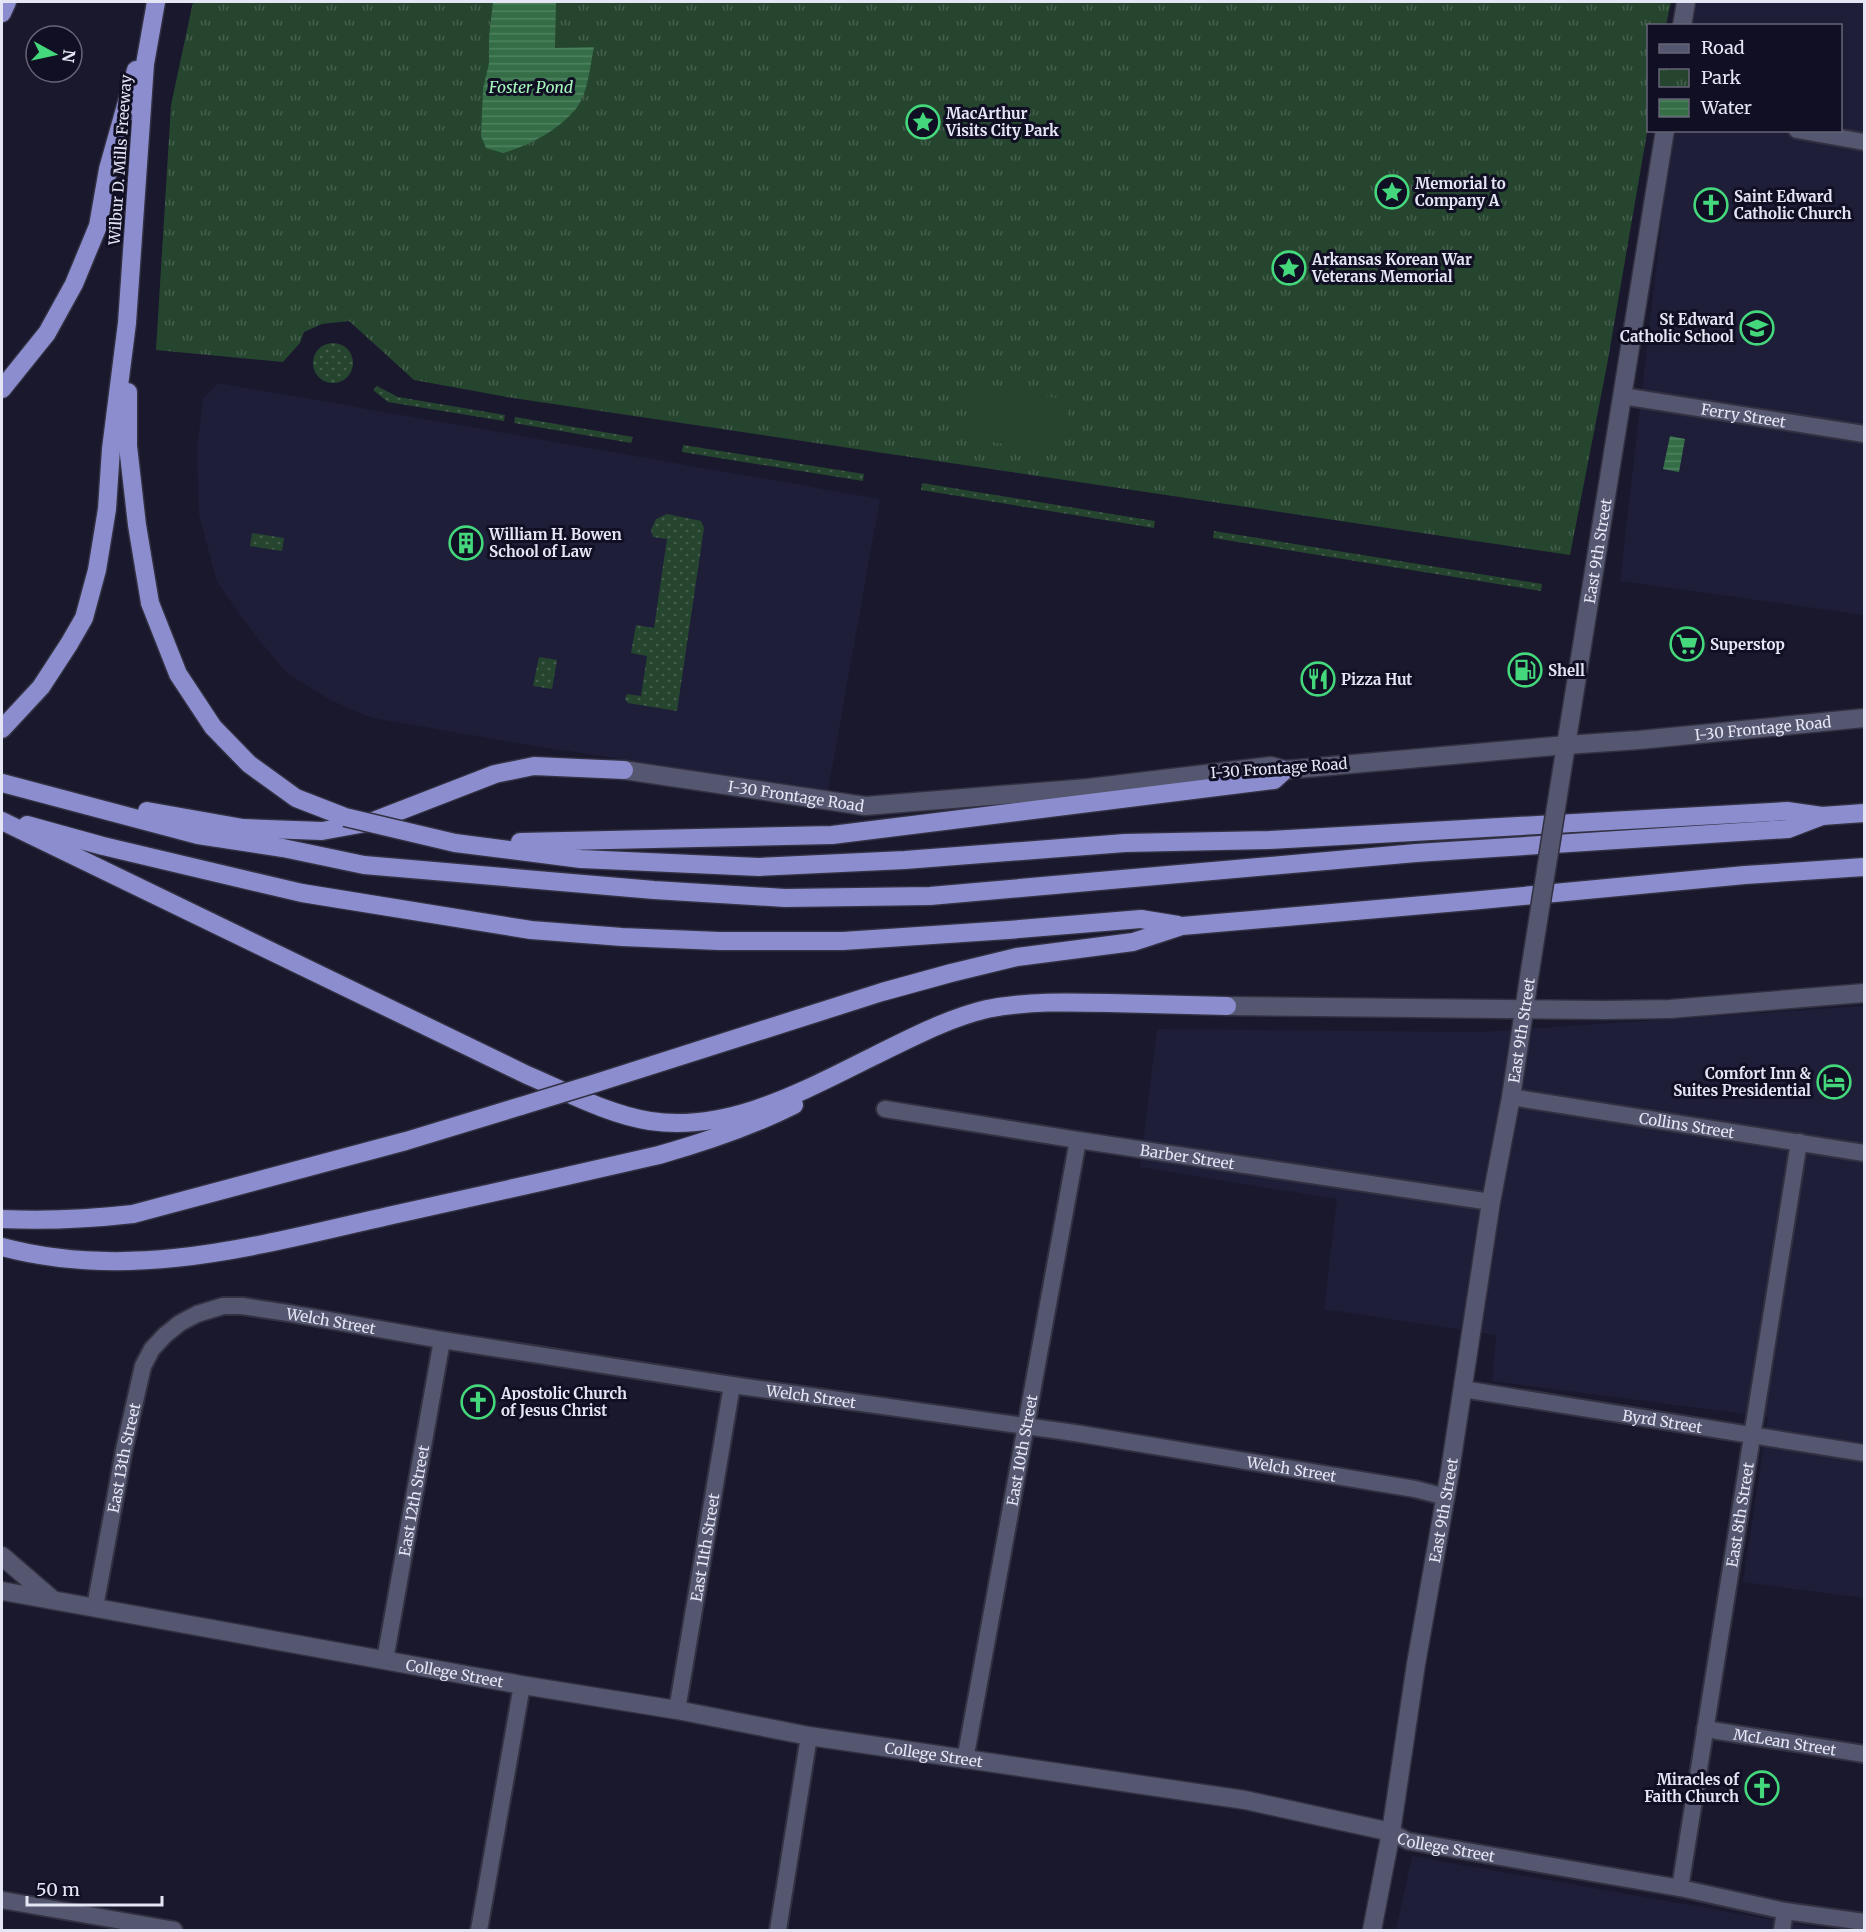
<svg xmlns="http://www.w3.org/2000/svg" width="1866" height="1932" viewBox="0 0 1866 1932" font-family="Merriweather,serif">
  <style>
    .built { fill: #1e1e39 }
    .grass { fill: url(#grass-dots) }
    .park { fill: url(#park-tufts) }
    .garden { fill: #26452f }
    .water { fill: url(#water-rules) }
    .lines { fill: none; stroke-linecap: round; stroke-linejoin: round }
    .minor-casing { stroke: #323142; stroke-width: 20 }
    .secondary-casing { stroke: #323142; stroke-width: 21 }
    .motorway-casing { stroke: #323142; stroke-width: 21 }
    .minor { stroke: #55566f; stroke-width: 16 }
    .secondary { stroke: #55566f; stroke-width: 18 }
    .motorway { stroke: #8c8dce; stroke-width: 18 }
    .secondary-bridge-casing { stroke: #323142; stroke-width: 21; stroke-linecap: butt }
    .motorway-bridge-casing { stroke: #323142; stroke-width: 21; stroke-linecap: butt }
    .secondary-bridge { stroke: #55566f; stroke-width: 18 }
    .motorway-bridge { stroke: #8c8dce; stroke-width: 18 }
    .labels { text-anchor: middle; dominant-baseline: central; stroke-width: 6; stroke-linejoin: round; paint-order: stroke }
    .poi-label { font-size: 15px; font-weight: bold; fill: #e5e6f5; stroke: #100f23; text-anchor: start }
    .street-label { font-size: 15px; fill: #e5e6f5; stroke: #100f23 }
    .water-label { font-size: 16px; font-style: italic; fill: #a6f9bc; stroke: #100f23 }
  </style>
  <defs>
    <pattern id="grass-dots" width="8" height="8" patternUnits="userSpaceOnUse" patternTransform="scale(1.5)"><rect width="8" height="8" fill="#26452f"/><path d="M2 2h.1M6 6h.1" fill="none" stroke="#45604e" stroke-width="1.8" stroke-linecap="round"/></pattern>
    <pattern id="park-tufts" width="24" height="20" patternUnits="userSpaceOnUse" patternTransform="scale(1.5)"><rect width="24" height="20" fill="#26452f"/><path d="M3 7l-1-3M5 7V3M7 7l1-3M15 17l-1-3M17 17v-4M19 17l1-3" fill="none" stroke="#45604e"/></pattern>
    <pattern id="water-rules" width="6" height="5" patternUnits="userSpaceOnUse" patternTransform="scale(1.5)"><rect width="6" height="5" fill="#346d46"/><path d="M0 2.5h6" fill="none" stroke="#518261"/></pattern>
  </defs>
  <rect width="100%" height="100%" fill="#19182d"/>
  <g class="built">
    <path d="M1687,2H1864V615L1620,581L1672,131L1840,130V26L1684,25Z"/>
    <path d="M219,383L880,499L828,791L536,746L372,718L330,700L287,673L254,634L217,582L199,515L197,449L203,399Z"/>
    <path d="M1864,1006V1598L1743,1582L1768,1417L1492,1381L1496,1335L1324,1309L1337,1199L1140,1167L1157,1029L1481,1032Z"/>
    <path d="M1412,1856L1831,1930H1396Z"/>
  </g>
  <g class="grass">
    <circle cx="333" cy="363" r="20"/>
    <path d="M377,386L398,397L505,415L504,421L388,402L373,390Z"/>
    <path d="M515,417L633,437L631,443L514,423Z"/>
    <path d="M683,445L864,474L863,481L682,452Z"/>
    <path d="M922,483L1155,521L1154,528L921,490Z"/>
    <path d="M667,514L701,521L704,528L677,711L628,703L625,699L627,694L641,696L647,656L631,653L636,625L654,628L667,539L653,537L651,530L656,519Z"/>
    <path d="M1214,531L1542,584L1541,591L1213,538Z"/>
    <path d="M252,533L284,538L282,551L250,546Z"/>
    <path d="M539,657L557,660L552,689L533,686Z"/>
  </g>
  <path class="park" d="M193,2H1671L1666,25L1648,26V127L1607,365L1570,555L513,398L414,380L349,321L322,324L304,332L300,343L283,362L156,350L171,105Z"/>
  <path class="garden" d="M973,384L1069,400L1061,454L963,437Z"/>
  <g class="water">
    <path d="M493,2H556L555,48L594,47C590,66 588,95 575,110C556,132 529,145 503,153L486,148L481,136L483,89L489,63V37Z"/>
    <path d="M1670,436L1685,439L1679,472L1663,469Z"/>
  </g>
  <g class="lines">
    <g class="minor-casing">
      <g id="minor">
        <path d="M1797,130L1864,142"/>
        <path id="s1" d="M1622,396L1864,434"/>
        <path id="s2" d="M1511,1097L1864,1153"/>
        <path id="s3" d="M885,1109L1078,1140L1491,1202"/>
        <path id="s4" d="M1463,1389L1864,1453"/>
        <path id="s5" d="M95,1607L124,1450L143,1366L152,1349L165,1335L180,1323L197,1314L223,1306H242L288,1313L442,1340L732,1385L1075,1433L1415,1489L1446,1497"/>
        <path id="s6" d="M385,1660L442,1340"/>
        <path id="s7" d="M677,1710L732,1385"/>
        <path id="s8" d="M1705,1729L1864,1754"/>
        <path id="s9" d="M965,1760L1078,1140"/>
        <path id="s10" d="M1391,1832L1408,1841L1680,1888L1785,1911L1864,1922"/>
        <path id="s11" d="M1680,1888L1799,1142"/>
        <path d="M2,1900L174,1930"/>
        <path d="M479,1930L522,1685"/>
        <path d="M778,1930L809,1736"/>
        <path d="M1782,1930L1785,1911"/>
      </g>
    </g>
    <g class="secondary-casing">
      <g id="secondary">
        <path d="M1682,26L1686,2"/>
        <path id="s12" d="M624,770L865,806L1088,788L1271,766L1285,770L1566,745L1639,740L1864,718"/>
        <path id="s13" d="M1562,770L1665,130"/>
        <path d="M1227,1006L1605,1010L1670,1009L1864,993"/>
        <path d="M2,1556L53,1600"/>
        <path id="s14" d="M2,1591L522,1685L677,1710L809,1736L1245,1800L1391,1832"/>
        <path id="s15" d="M1372,1930L1391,1832L1416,1664L1450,1471L1491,1202L1511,1097L1530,971"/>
      </g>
    </g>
    <g class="motorway-casing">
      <g id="motorway">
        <path d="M2,13L7,2"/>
        <path d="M2,389L47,333L74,284L98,226L108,169L136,70"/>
        <path d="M128,392V446L137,525L150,603L178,674L213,727L249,764L296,798L345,817"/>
        <path d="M2,729L41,687L69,644L84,618L97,570L107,509L111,449L127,323L145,64L156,2"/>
        <path d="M2,783L198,835L283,848L364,865L654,890L785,898L930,896L1416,853L1788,829L1822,816"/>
        <path d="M147,811L243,828L322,831L371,822L495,774L534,766L624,770"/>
        <path d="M2,821L527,1075C567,1092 607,1114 650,1121C729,1133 805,1090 874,1056C909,1039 948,1018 987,1009C1027,1001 1068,1002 1109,1003C1148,1004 1188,1005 1227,1006"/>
        <path d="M27,825L103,846L302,893L531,930L622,937L719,941H843L1008,930L1141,919L1178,925"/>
        <path d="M520,842L832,835L1274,780L1285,770"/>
        <path d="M455,843L581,859L759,867L905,860L1125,843L1269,840L1787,811L1822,816L1864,813"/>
        <path d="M596,1083L882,992L951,973L1017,957L1133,942L1182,926L1470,901L1745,875L1864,867"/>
        <path d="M2,1219C46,1221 89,1219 133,1214L406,1141L521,1106"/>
        <path d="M2,1247C132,1282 260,1245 388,1216C478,1196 569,1176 659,1155C705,1142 750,1127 794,1105"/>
      </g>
    </g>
    <use href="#minor" class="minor"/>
    <use href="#secondary" class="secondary"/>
    <use href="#motorway" class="motorway"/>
    <g class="secondary-bridge-casing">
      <path id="secondary-bridge" d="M1530,971L1562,770"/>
    </g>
    <g class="motorway-bridge-casing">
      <g id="motorway-bridge">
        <path d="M345,817L455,843"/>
        <path d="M521,1106L596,1083"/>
      </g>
    </g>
    <use href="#secondary-bridge" class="secondary-bridge"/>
    <use href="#motorway-bridge" class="motorway-bridge"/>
  </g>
  <defs>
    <g id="sight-ring" transform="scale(1.725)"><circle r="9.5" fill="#100f23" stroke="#44d77b" stroke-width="1.5"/><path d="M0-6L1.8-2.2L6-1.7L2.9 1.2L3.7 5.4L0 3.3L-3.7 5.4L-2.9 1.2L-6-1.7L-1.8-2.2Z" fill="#44d77b"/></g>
    <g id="church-ring" transform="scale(1.725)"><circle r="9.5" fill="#100f23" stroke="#44d77b" stroke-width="1.5"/><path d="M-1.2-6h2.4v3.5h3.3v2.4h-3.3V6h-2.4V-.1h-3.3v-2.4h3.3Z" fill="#44d77b"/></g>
    <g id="school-ring" transform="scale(1.725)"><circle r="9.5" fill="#100f23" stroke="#44d77b" stroke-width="1.5"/><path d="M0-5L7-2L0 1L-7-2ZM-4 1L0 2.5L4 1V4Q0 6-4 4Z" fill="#44d77b"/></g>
    <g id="building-ring" transform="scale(1.725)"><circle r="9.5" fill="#100f23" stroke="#44d77b" stroke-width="1.5"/><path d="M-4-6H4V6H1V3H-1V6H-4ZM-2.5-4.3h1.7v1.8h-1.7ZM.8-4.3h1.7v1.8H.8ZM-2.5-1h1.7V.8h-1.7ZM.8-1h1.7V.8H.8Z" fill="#44d77b"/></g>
    <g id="supermarket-ring" transform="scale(1.725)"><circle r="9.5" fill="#100f23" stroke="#44d77b" stroke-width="1.5"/><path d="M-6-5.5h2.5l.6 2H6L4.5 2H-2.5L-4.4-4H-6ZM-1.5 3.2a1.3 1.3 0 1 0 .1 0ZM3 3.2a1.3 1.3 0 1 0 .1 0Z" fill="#44d77b"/></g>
    <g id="fuel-ring" transform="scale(1.725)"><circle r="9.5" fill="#100f23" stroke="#44d77b" stroke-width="1.5"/><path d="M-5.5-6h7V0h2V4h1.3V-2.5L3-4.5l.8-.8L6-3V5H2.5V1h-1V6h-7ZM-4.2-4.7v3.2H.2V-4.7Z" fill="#44d77b"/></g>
    <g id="restaurant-ring" transform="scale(1.725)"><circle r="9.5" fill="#100f23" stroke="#44d77b" stroke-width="1.5"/><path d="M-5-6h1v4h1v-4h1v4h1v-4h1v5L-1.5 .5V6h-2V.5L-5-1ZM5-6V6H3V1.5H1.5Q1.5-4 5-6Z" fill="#44d77b"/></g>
    <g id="hotel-ring" transform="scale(1.725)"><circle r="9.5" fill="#100f23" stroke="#44d77b" stroke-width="1.5"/><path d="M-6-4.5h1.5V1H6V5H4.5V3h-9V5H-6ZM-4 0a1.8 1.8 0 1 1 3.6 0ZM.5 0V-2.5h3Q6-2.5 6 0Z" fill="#44d77b"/></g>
  </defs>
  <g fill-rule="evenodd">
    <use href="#sight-ring" x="923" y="122"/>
    <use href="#sight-ring" x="1392" y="192"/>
    <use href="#church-ring" x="1711" y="205"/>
    <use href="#sight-ring" x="1289" y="268"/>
    <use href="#school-ring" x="1757" y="328"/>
    <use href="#building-ring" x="466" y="543"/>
    <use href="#supermarket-ring" x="1687" y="644"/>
    <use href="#fuel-ring" x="1525" y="670"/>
    <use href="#restaurant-ring" x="1318" y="679"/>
    <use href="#hotel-ring" x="1834" y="1082"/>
    <use href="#church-ring" x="478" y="1402"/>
    <use href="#church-ring" x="1762" y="1788"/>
  </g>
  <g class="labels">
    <g class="poi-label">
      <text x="946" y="113">MacArthur<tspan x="946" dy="17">Visits City Park</tspan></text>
      <text x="1415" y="183">Memorial to<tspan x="1415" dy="17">Company A</tspan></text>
      <text x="1734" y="196">Saint Edward<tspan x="1734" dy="17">Catholic Church</tspan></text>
      <text x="1312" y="259">Arkansas Korean War<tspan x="1312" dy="17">Veterans Memorial</tspan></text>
      <text x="1734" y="319" text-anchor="end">St Edward<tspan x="1734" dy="17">Catholic School</tspan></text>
      <text x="489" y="534">William H. Bowen<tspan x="489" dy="17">School of Law</tspan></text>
      <text x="1710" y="644">Superstop</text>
      <text x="1548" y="670">Shell</text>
      <text x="1341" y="679">Pizza Hut</text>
      <text x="1811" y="1073" text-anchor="end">Comfort Inn &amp;<tspan x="1811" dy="17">Suites Presidential</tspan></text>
      <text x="501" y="1393">Apostolic Church<tspan x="501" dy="17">of Jesus Christ</tspan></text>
      <text x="1739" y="1779" text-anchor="end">Miracles of<tspan x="1739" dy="17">Faith Church</tspan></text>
    </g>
    <g class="street-label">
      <text transform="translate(120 160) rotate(-86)">Wilbur D. Mills Freeway</text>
      <text stroke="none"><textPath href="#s1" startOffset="123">Ferry Street</textPath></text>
      <text stroke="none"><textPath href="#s13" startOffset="222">East 9th Street</textPath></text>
      <text stroke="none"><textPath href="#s12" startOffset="1146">I-30 Frontage Road</textPath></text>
      <text transform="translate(1279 768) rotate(-4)">I-30 Frontage Road</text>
      <text stroke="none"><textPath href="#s12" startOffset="174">I-30 Frontage Road</textPath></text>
      <text stroke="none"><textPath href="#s15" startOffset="912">East 9th Street</textPath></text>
      <text stroke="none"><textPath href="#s2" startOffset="178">Collins Street</textPath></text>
      <text stroke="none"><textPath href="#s3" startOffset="306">Barber Street</textPath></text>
      <text stroke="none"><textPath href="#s5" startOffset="459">Welch Street</textPath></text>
      <text stroke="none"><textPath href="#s5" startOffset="945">Welch Street</textPath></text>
      <text stroke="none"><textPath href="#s4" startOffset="202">Byrd Street</textPath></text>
      <text stroke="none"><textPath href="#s9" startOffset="315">East 10th Street</textPath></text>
      <text stroke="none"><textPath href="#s5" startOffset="152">East 13th Street</textPath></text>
      <text stroke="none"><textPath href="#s5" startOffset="1431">Welch Street</textPath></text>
      <text stroke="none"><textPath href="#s6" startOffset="162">East 12th Street</textPath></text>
      <text stroke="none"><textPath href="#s15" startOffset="426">East 9th Street</textPath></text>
      <text stroke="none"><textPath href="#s11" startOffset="378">East 8th Street</textPath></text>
      <text stroke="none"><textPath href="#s7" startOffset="165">East 11th Street</textPath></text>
      <text stroke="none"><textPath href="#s14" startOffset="460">College Street</textPath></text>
      <text stroke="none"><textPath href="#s8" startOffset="81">McLean Street</textPath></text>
      <text stroke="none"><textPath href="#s14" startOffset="946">College Street</textPath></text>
      <text stroke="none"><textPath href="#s10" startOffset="58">College Street</textPath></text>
    </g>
    <g class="water-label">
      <text x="531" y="87">Foster Pond</text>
    </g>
  </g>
  <rect width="1866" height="1932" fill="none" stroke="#e5e6f5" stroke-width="6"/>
  <rect x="1647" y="24" width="195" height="108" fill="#100f23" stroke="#656577" stroke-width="1.5"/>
  <rect x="1659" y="44" width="30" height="9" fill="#55566f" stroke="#656577" stroke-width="1.5"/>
  <text x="1701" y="54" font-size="18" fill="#e5e6f5">Road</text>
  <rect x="1659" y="69" width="30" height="18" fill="url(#park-tufts)" stroke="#656577" stroke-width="1.5"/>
  <text x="1701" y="84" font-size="18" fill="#e5e6f5">Park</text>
  <rect x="1659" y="99" width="30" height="18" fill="url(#water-rules)" stroke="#656577" stroke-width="1.5"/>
  <text x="1701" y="114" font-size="18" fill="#e5e6f5">Water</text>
  <g transform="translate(54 54) rotate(98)"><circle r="28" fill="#100f23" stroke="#656577" stroke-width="1.5"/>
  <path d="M0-4.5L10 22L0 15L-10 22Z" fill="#44d77b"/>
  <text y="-9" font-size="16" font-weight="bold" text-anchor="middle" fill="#e5e6f5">N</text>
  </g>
  <path d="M27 1896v9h135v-9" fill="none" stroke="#e5e6f5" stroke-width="3"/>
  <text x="36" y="1896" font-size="18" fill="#e5e6f5" stroke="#100f23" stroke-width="4.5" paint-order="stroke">50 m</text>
</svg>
